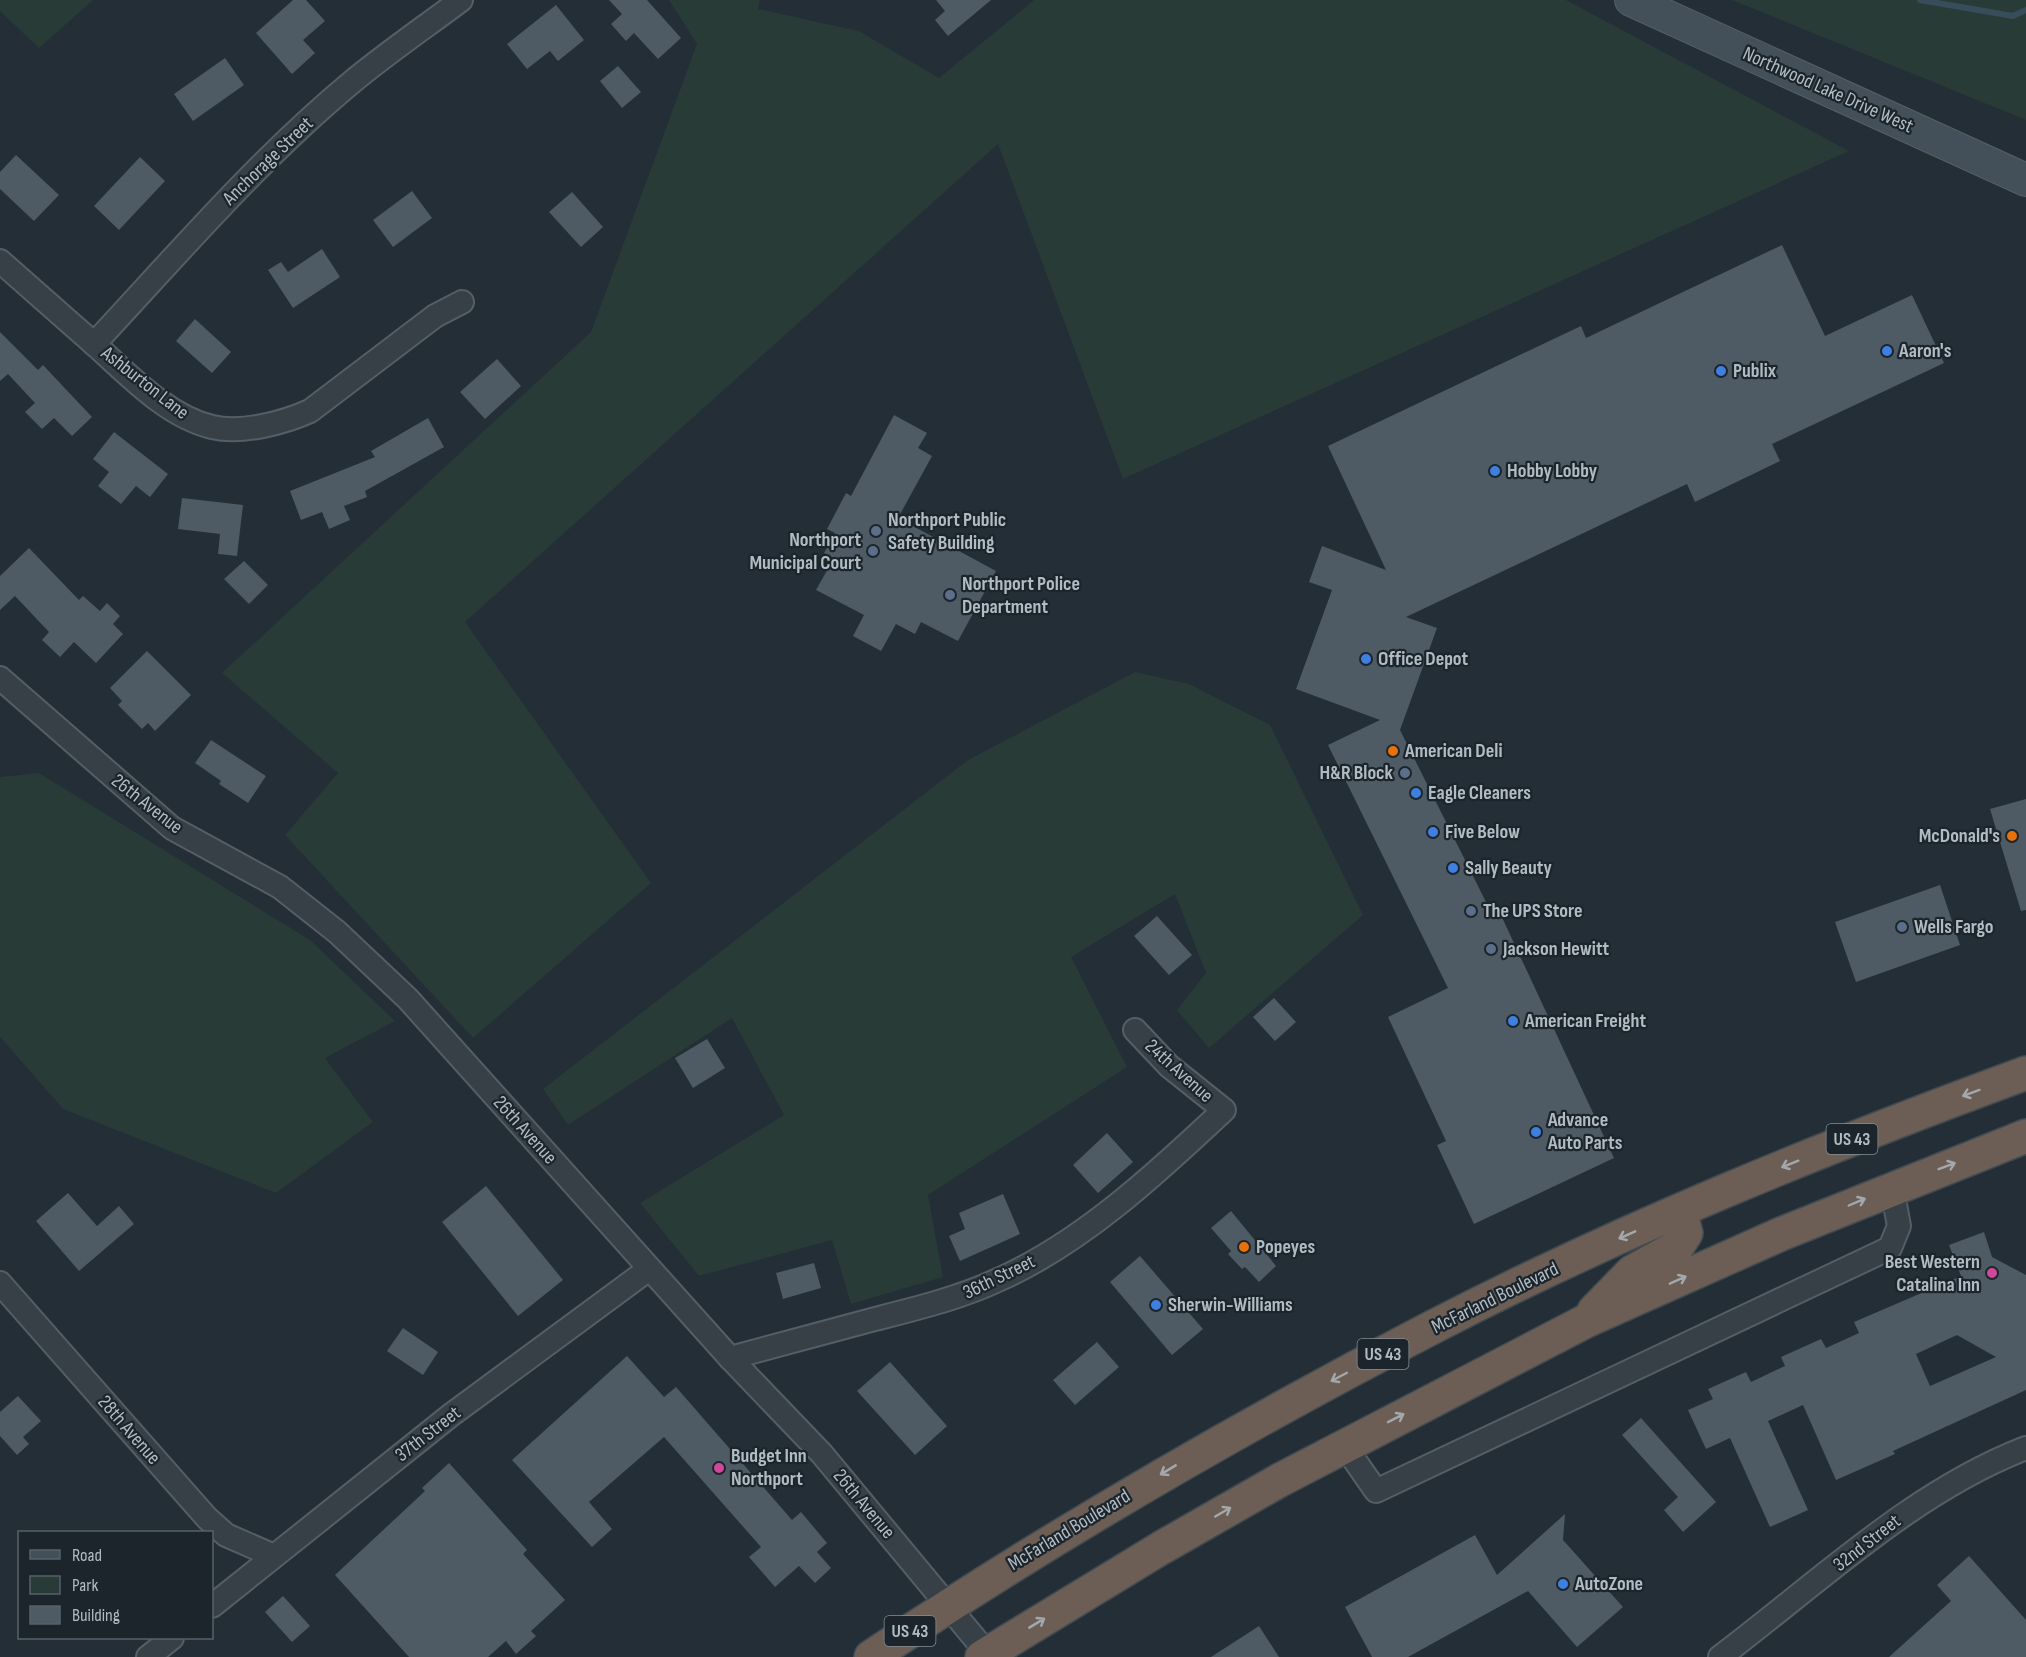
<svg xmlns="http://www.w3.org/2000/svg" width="2026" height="1657" viewBox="0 0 2026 1657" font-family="'Sofia Sans Condensed',sans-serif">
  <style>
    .green { fill: #283b37 }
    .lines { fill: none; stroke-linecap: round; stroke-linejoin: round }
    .stream { stroke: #384d5b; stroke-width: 6 }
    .building { fill: #4e5b64; fill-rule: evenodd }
    .street-casing { stroke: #545e64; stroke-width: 26 }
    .secondary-casing { stroke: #545e64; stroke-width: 34 }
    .highway-casing { stroke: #414b51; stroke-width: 36 }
    .street { stroke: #364046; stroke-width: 22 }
    .secondary { stroke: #445059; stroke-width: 32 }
    .highway { stroke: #6c5e54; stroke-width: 33 }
    .oneway { stroke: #a3a8ad }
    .shop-dot { fill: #3f7fe0; stroke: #1b252b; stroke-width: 2 }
    .service-dot { fill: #5c6f8a; stroke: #1b252b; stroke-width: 2 }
    .food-dot { fill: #e8710a; stroke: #1b252b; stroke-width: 2 }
    .hotel-dot { fill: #d1479c; stroke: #1b252b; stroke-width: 2 }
    .labels { text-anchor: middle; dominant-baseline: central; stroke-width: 4.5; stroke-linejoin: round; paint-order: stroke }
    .shield { fill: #1b252b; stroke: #848e95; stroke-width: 1.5 }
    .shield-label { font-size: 18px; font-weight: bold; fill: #b1bbc3 }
    .street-label { font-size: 20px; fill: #b1bbc3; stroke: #1b252b }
    .poi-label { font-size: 20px; font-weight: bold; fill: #b1bbc3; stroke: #1b252b; text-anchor: start }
  </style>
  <rect width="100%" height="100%" fill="#232e36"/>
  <g class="green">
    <path d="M0,0H93L39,48L0,11Z"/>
    <path d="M669,0H760L758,9L859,31L939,78L1034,0H1566L1849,151L1123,479L998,144L465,622L651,883L473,1038L285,835L338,773L222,673L591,332L697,44Z"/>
    <path d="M1732,0H2026V120Z"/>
    <path d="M1135,672L1189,684L1270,725L1363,915L1209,1048L1177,1010L1206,973L1175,894L1071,957L1127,1067L928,1195L943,1277L851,1304L832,1240L699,1276L640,1203L784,1115L732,1018L568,1125L543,1089L968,760Z"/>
    <path d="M39,773L310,940L395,1021L325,1058L373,1122L276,1193L63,1109L0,1037V777Z"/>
  </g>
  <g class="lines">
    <path class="stream" d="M1920,0L2013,16L2026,10"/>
  </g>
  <g class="building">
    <path d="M293,0H306L325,21L303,40L315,53L292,74L256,33Z"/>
    <path d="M609,0H647L681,38L658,59L634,33L626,41L611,24L622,14Z"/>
    <path d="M936,0H991L948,36L935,20L945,11Z"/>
    <path d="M556,5L584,40L558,61L550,51L527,69L507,44Z"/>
    <path d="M225,58L244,85L193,121L174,94Z"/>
    <path d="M618,66L641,92L622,108L600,81Z"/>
    <path d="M16,155L59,195L34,221L0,189V172Z"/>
    <path d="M140,157L165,181L119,230L94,206Z"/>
    <path d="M412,191L432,218L393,247L373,220Z"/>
    <path d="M572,192L603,227L581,247L549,212Z"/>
    <path d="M1782,245L1825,336L1912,295L1944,363L1772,444L1780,461L1695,502L1687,484L1406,617L1437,628L1400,730L1493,916L1500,913L1614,1158L1474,1224L1437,1145L1446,1141L1388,1017L1448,988L1328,745L1380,720L1296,689L1332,590L1309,582L1322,546L1386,570L1328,446L1581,326L1586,338Z"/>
    <path d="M322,249L340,277L293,308L268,270L281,262L288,272Z"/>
    <path d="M195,319L231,352L212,373L176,341Z"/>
    <path d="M0,332L38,370L43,365L92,417L72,436L54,418L42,429L25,412L35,403L8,374L0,381Z"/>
    <path d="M497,359L521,386L485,419L460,392Z"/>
    <path d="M894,415L927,433L918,448L932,456L898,518L996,571L958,641L921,622L915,634L896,624L881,651L853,636L864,615L816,590L834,558L824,553L835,533L827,529L846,493L851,496Z"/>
    <path d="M428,418L444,447L365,491L367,497L344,506L350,520L329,529L322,512L301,520L290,491L375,457L371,451Z"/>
    <path d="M114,432L168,474L150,497L136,486L121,504L98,486L109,472L93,459Z"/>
    <path d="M182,498L243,505L237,556L218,554L220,534L178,529Z"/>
    <path d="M29,548L79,600L83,596L100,611L107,603L120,616L113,624L123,634L96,663L74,642L60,657L42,640L49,632L15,596L0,610V576Z"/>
    <path d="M244,561L268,585L249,604L224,579Z"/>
    <path d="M147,651L191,695L155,731L148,723L142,729L118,705L122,701L110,688Z"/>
    <path d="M211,740L266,776L248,803L219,784L221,781L195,763Z"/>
    <path d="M2026,799V910L2021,911L1990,809Z"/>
    <path d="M1940,885L1960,945L1856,982L1835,922Z"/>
    <path d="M1157,916L1192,955L1169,975L1134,936Z"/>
    <path d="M1274,998L1296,1022L1275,1041L1253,1017Z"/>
    <path d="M707,1039L725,1068L693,1088L675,1058Z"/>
    <path d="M1107,1133L1133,1162L1098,1193L1073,1165Z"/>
    <path d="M486,1186L563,1280L518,1316L442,1222Z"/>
    <path d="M68,1193L97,1226L119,1206L134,1224L79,1271L36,1221Z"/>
    <path d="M1003,1194L1020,1234L960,1261L949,1236L965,1229L959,1213Z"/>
    <path d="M1231,1211L1276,1266L1259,1282L1245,1267L1242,1269L1228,1254L1231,1251L1211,1228Z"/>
    <path d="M1984,1232L1992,1257L2026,1275V1390L1893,1451L1895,1454L1836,1480L1803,1405L1768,1421L1808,1510L1770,1527L1730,1438L1706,1449L1688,1410L1713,1399L1708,1389L1746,1372L1751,1382L1785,1366L1781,1357L1821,1339L1826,1348L1859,1333L1854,1322L1961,1276L1949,1245ZM1957,1335L1996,1357L1930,1386L1916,1354Z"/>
    <path d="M1140,1256L1203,1329L1172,1355L1110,1282Z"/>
    <path d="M814,1263L821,1288L783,1299L776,1273Z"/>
    <path d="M403,1328L438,1352L423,1375L387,1351Z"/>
    <path d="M1097,1342L1119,1367L1075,1405L1053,1380Z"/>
    <path d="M627,1356L664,1397L676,1387L792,1520L801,1512L827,1543L817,1552L831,1568L815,1583L799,1566L775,1587L749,1557L761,1547L664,1437L589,1502L612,1529L592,1547L512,1460Z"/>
    <path d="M890,1362L947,1426L915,1455L857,1391Z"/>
    <path d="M18,1396L41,1421L23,1437L29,1444L17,1455L0,1436V1412Z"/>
    <path d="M1641,1418L1716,1502L1683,1532L1664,1510L1678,1497L1622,1435Z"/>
    <path d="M449,1463L527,1550L523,1554L565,1600L531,1631L536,1636L516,1654L506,1641L488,1657H409L335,1575L425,1491L422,1488Z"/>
    <path d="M1565,1514L1563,1540L1623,1607L1577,1647L1528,1591L1408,1657H1372L1345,1607L1475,1535L1497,1575Z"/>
    <path d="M1969,1556L2026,1620V1657H1889L1951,1601L1937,1585Z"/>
    <path d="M283,1596L310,1626L292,1642L265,1612Z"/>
    <path d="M1259,1626L1279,1657H1211Z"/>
  </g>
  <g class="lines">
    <g class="street-casing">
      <g id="street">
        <path d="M0,261C31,288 62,316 93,343C128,374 166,416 212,427C242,434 283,423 310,411L435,316L462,302"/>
        <path d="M94,344C177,255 258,160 352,82C387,53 425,27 461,0"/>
        <path d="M0,678L172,828L280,887L337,932L408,999L730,1358L822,1454L987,1653"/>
        <path d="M0,1283L207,1518L226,1535L274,1556"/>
        <path d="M730,1358C778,1345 827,1332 875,1319C918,1308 960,1298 1000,1279C1083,1242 1158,1172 1224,1110L1169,1066L1135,1030"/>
        <path d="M1344,1445L1376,1491L1890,1248L1899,1226L1892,1188"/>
        <path d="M212,1606L451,1415L649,1269"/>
        <path d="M148,1657L172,1638"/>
        <path d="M1720,1657C1817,1584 1912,1492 2026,1448"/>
      </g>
    </g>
    <g class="secondary-casing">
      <path id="secondary" d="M1631,0L2026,180"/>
    </g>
    <g class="highway-casing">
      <g id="highway">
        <path d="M1594,1311L1632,1272L1677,1247L1686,1233L1680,1211"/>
        <path d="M871,1657C1052,1536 1240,1427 1433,1327C1624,1228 1825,1147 2026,1073"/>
        <path d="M982,1657L1161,1548L1280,1480L1586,1321L1781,1234L2026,1136"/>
      </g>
    </g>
    <use href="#street" class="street"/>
    <use href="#secondary" class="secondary"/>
    <use href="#highway" class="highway"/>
  </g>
  <defs><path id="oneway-shaft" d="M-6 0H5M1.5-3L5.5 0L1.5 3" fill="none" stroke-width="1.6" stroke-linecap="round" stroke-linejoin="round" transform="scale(1.5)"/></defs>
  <g class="oneway">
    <use href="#oneway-shaft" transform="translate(1971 1093) rotate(160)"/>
    <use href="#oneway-shaft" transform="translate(1790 1164) rotate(158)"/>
    <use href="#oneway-shaft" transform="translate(1947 1166) rotate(-21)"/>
    <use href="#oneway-shaft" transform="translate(1857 1202) rotate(-23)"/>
    <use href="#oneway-shaft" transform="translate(1627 1235) rotate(156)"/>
    <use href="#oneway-shaft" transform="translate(1678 1280) rotate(-24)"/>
    <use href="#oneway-shaft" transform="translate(1339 1377) rotate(152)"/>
    <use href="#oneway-shaft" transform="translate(1396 1418) rotate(-27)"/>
    <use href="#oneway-shaft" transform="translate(1168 1470) rotate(149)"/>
    <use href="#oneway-shaft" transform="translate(1223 1512) rotate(-30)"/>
    <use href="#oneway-shaft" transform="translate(1037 1623) rotate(-31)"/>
  </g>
  <g class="shop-dot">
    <circle cx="1887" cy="351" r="6"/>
    <circle cx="1721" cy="371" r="6"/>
    <circle cx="1495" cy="471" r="6"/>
    <circle cx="1366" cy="659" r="6"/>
    <circle cx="1416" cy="793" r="6"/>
    <circle cx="1433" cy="832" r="6"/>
    <circle cx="1453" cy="868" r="6"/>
    <circle cx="1513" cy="1021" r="6"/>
    <circle cx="1536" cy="1132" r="6"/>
    <circle cx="1156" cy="1305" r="6"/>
    <circle cx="1563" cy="1584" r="6"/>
  </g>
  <g class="service-dot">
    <circle cx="876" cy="531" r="6"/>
    <circle cx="873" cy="551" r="6"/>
    <circle cx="950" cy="595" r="6"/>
    <circle cx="1405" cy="773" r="6"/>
    <circle cx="1471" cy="911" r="6"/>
    <circle cx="1902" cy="927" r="6"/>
    <circle cx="1491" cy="949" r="6"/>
  </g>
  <g class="food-dot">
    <circle cx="1393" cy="751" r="6"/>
    <circle cx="2012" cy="836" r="6"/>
    <circle cx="1244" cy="1247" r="6"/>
  </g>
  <g class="hotel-dot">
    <circle cx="1992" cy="1273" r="6"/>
    <circle cx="719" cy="1468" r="6"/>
  </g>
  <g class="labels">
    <g class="shield">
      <rect x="1826.5" y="1124" width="51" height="30" rx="4.5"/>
      <rect x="1357.5" y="1339" width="51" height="30" rx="4.5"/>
      <rect x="884.5" y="1616" width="51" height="30" rx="4.5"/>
    </g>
    <g class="shield-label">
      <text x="1852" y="1139">US 43</text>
      <text x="1383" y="1354">US 43</text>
      <text x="910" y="1631">US 43</text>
    </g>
    <g class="street-label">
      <text transform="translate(1828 90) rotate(24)">Northwood Lake Drive West</text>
      <text transform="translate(268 161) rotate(-44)">Anchorage Street</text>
      <text transform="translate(145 383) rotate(38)">Ashburton Lane</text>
      <text transform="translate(147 804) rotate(38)">26th Avenue</text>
      <text transform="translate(1179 1071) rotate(42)">24th Avenue</text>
      <text transform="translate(525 1130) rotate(48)">26th Avenue</text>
      <text transform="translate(999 1277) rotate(-26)">36th Street</text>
      <text transform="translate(1495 1298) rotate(-26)">McFarland Boulevard</text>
      <text transform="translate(129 1430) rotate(49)">28th Avenue</text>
      <text transform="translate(428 1434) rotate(-38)">37th Street</text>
      <text transform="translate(864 1504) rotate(50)">26th Avenue</text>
      <text transform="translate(1069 1530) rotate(-31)">McFarland Boulevard</text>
      <text transform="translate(1867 1543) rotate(-38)">32nd Street</text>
    </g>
    <g class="poi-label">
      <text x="1899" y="351">Aaron's</text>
      <text x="1733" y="371">Publix</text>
      <text x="1507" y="471">Hobby Lobby</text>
      <text x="888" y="520">Northport Public<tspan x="888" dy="23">Safety Building</tspan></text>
      <text x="861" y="540" text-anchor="end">Northport<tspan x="861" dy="23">Municipal Court</tspan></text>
      <text x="962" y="584">Northport Police<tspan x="962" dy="23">Department</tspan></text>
      <text x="1378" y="659">Office Depot</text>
      <text x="1405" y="751">American Deli</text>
      <text x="1393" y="773" text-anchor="end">H&amp;R Block</text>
      <text x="1428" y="793">Eagle Cleaners</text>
      <text x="1445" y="832">Five Below</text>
      <text x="2000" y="836" text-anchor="end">McDonald's</text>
      <text x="1465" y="868">Sally Beauty</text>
      <text x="1483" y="911">The UPS Store</text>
      <text x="1914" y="927">Wells Fargo</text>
      <text x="1503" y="949">Jackson Hewitt</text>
      <text x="1525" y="1021">American Freight</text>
      <text x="1548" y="1120">Advance<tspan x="1548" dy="23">Auto Parts</tspan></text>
      <text x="1256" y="1247">Popeyes</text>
      <text x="1980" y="1262" text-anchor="end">Best Western<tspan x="1980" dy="23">Catalina Inn</tspan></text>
      <text x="1168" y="1305">Sherwin-Williams</text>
      <text x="731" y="1456">Budget Inn<tspan x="731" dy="23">Northport</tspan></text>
      <text x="1575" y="1584">AutoZone</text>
    </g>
  </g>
  <rect x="18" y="1531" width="195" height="108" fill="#1b252b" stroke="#576168" stroke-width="1.5"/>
  <rect x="30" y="1550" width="30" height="9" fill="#445059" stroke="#576168" stroke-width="1.5"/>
  <text x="72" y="1561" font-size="18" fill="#b1bbc3">Road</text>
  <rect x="30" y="1576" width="30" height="18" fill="#283b37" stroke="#576168" stroke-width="1.5"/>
  <text x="72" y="1591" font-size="18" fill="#b1bbc3">Park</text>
  <rect x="30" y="1606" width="30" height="18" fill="#4e5b64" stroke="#576168" stroke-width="1.5"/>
  <text x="72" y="1621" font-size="18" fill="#b1bbc3">Building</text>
</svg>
